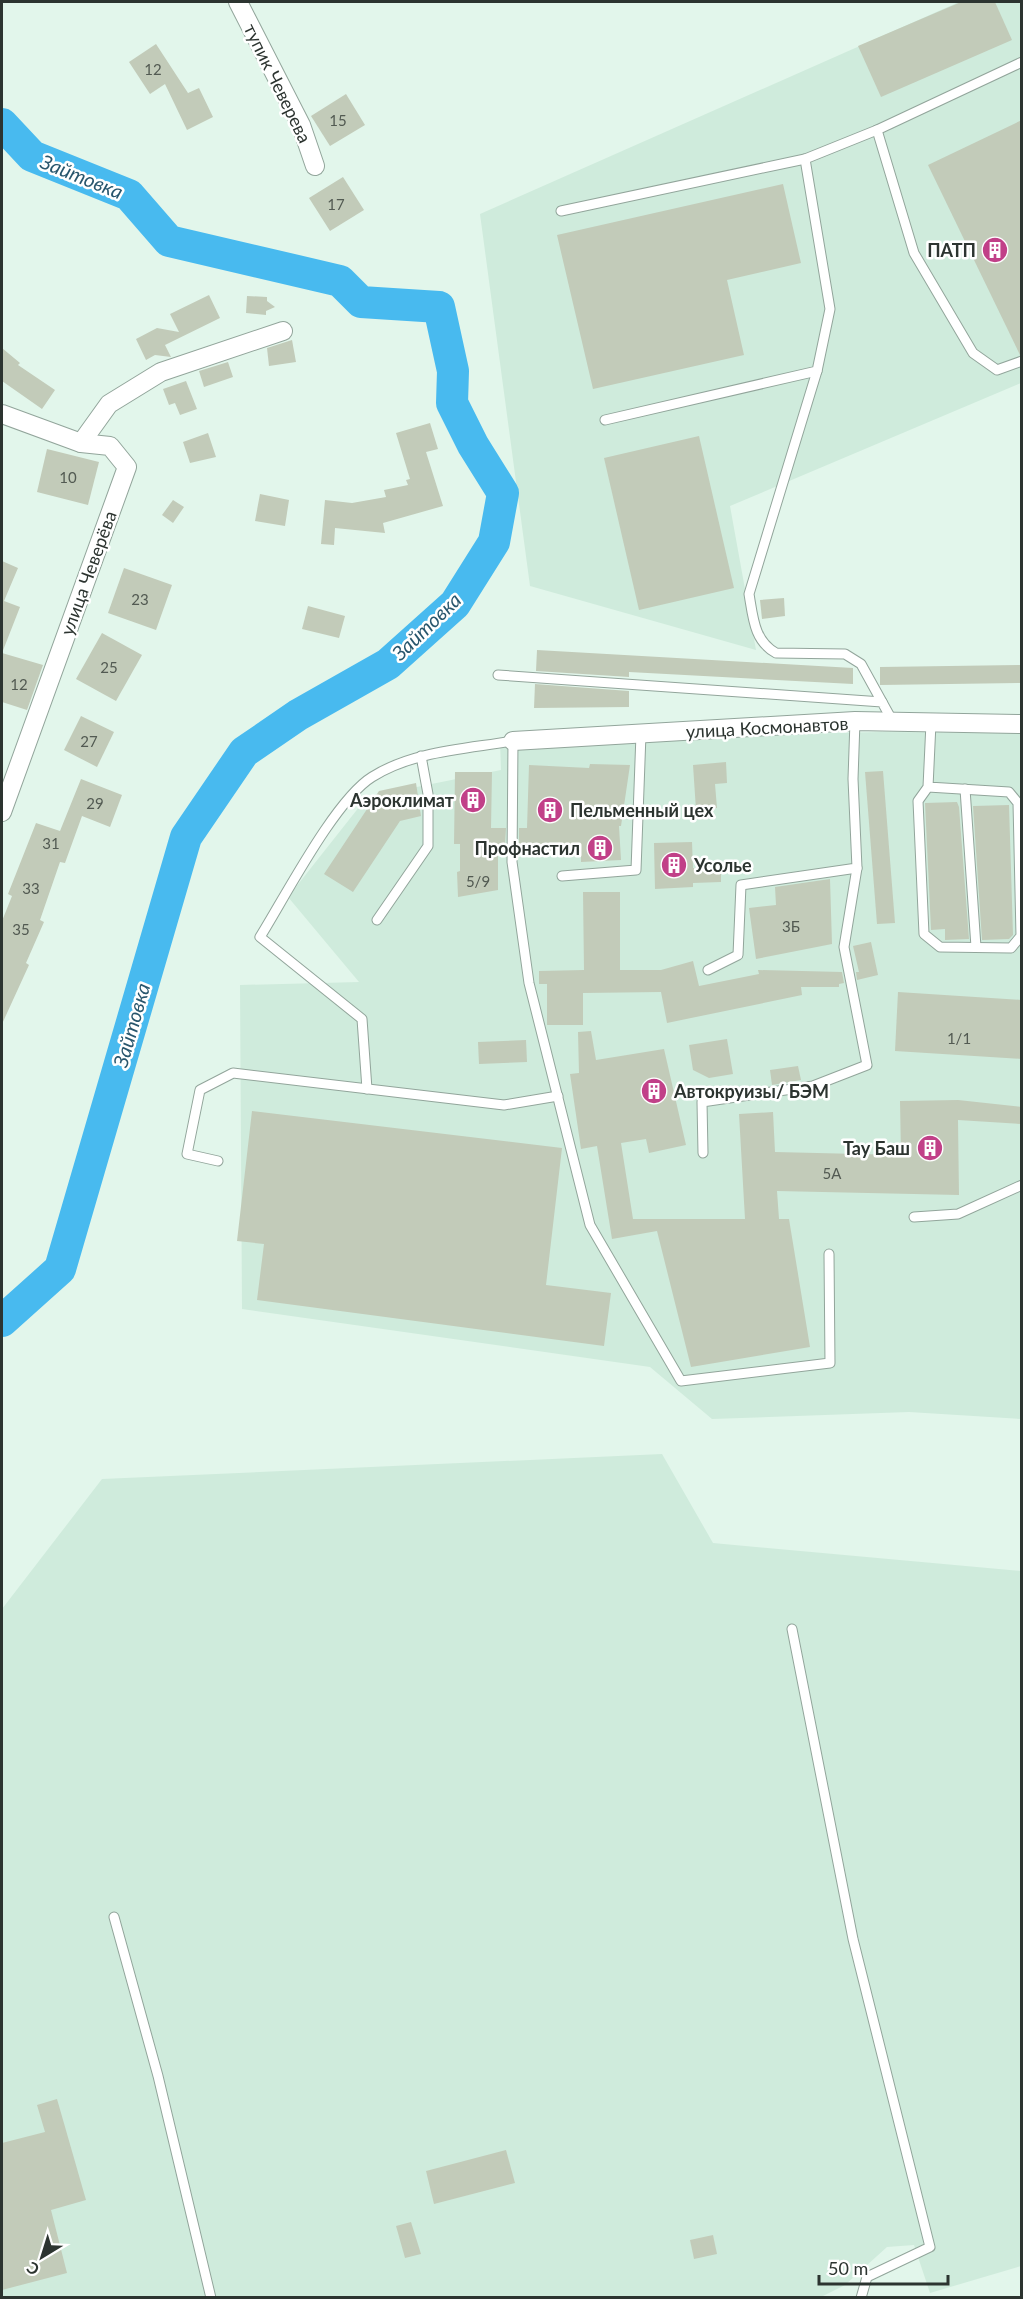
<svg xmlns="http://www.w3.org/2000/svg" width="1023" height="2299" viewBox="0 0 1023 2299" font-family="Lato,sans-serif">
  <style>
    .built { fill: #cfebdc }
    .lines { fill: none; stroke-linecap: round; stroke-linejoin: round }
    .river { stroke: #48baef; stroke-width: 32 }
    .building { fill: #c2cbb9 }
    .service-casing { stroke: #92a59b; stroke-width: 11 }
    .minor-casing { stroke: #92a59b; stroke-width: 20 }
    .service { stroke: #fff; stroke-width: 9 }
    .minor { stroke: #fff; stroke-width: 18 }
    .labels { text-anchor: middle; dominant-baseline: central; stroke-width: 5; stroke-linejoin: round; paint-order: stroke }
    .number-label { font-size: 15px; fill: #525a52 }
    .street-label { font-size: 18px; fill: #2c3430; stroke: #fff }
    .poi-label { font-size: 18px; font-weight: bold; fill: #2c3430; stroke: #fff; text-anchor: end }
    .water-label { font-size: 20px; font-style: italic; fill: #28566d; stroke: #fff }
  </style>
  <rect width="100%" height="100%" fill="#e2f6eb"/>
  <g class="built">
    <path d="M959,2H1021V383L730,506L756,650L530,586L480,214Z"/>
    <path d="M880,732L1021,733V1419L909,1412L712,1419L650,1367L242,1309L240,985L359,982L288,897L367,797L501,770L500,741Z"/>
    <path d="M662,1454L713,1543L1021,1571V2266L930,2293L914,2245L887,2247L845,2285L819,2298L2,2297V1609L102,1479Z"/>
  </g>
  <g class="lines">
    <path class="river" d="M2,124L32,156L129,195L169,241L340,281L361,302L439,307L453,371L452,403L473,445L503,493L494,542L455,604L388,664L298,715L244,752L186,837L60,1269L2,1321"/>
  </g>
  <g class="building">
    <path d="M961,2H995L1012,40L881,97L858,46Z"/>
    <path d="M156,44L188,93L199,88L213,117L187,130L165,84L150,94L129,62Z"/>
    <path d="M346,94L365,125L330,146L311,116Z"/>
    <path d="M1022,120V354L1020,355L928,165Z"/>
    <path d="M343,177L364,210L330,231L309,198Z"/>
    <path d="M783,184L801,263L727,280L744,355L593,389L557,235Z"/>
    <path d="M209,295L220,318L165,345L171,357L155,355L146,360L136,339L157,328L179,332L170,314Z"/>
    <path d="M247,296L267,297V301L275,307L266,311V315L246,313Z"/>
    <path d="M292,340L296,362L269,366L267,348Z"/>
    <path d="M2,348L20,363L18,365L55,390L42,409L2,381Z"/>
    <path d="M228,362L233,377L204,387L199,371Z"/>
    <path d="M186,381L197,409L180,415L175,403L169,405L163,389Z"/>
    <path d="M430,423L438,449L426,452L443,506L383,523L385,533L335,528L334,545L321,544L325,500L352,503L386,497L384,490L408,485L406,480L410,479L396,433Z"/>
    <path d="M208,433L216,457L190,463L183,442Z"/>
    <path d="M699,436L734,588L639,610L604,458Z"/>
    <path d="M47,449L99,462L88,505L37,492Z"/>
    <path d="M260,494L289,500L285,526L255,521Z"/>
    <path d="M173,500L184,507L173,523L162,515Z"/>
    <path d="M2,561L18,568L4,601L20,607L2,653L43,665L27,710L2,702Z"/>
    <path d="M124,568L172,585L156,630L108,613Z"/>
    <path d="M784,598L785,616L762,619L760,600Z"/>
    <path d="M308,606L345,616L339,638L302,629Z"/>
    <path d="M102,633L142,655L116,701L76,679Z"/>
    <path d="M537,650L853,668V684L629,672V677L536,671Z"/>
    <path d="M1022,665V683L880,685V667Z"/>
    <path d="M535,684L629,691V707L534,708Z"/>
    <path d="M81,716L114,732L97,767L64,750Z"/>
    <path d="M726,762L727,783L715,784L717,808L696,810L693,765Z"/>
    <path d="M590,764L630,765L621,826H619L621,860L581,862V856L526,853V845H519V828H527L529,765L589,768Z"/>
    <path d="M883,771L895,923L877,924L865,772Z"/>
    <path d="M455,772H492L491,828H506L505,845H498V890L458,897L457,872L460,871V844H454Z"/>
    <path d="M81,779L122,795L110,827L82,816L65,863L60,862L40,920L44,922L26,963L29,965L2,1024V921L12,896L8,894L36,823L60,831Z"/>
    <path d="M416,783L421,816L400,821L353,892L324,874L379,791Z"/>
    <path d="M957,802L959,807L969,939L945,940V929L931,930L925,803Z"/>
    <path d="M1009,805L1013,935L1009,939L982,940L973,806Z"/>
    <path d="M692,842L693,868H721V882L693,883V887L655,889L654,843Z"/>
    <path d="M830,879L832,944L756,959L749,908L776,905L775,887Z"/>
    <path d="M583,892H620V970H661L693,961L699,986L759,974L758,970L842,972L844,983L839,984V987H801L802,995L667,1023L661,992L583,993V1025H547V984H539V971L584,970Z"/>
    <path d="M871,942L878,975L857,980L856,972H859L853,946Z"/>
    <path d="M898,992L1022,1000V1059L895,1051Z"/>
    <path d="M591,1031L596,1060L664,1049L686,1145L649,1153L646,1139L621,1143L633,1219H745L739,1114L773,1112L775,1152L901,1155L900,1101L958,1100L1022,1107V1124L958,1120L959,1195L777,1191L779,1219H789L810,1347L691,1367L657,1231L612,1239L597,1146L581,1149L570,1074L579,1073L578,1032Z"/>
    <path d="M727,1039L733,1074L709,1078L693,1070L689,1045Z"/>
    <path d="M526,1040L527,1062L479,1064L478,1042Z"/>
    <path d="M798,1066L801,1080L772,1085L770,1070Z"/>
    <path d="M252,1111L562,1148L546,1285L611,1293L604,1346L257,1300L264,1244L237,1241Z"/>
    <path d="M57,2099L86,2200L51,2210L67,2273L2,2290V2143L45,2132L37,2105Z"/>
    <path d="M506,2150L515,2183L434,2204L426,2171Z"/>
    <path d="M411,2222L421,2254L405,2258L396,2226Z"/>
    <path d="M713,2235L717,2254L694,2259L690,2240Z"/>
  </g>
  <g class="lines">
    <g class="service-casing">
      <g id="service">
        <path d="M1022,62L877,130L914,253L973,353L997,370L1022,361"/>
        <path d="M561,211L805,159L877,130"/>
        <path d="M817,371L749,594C753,617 754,641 776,653L845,654L861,664L882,702"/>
        <path d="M605,420L817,371L830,309L805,159"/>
        <path d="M498,675L882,702L893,722"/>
        <path d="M928,787L1009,792L1018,803L1021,936L1011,948L940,947L924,934L918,801L928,787L931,723"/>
        <path d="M965,789L976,947"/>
        <path d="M562,876L636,870L641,734"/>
        <path d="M377,920L428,846V794L421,756"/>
        <path d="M708,970L738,955L741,885L857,868L853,779L855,721"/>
        <path d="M367,1089L362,1019L260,937C285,897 335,800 372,777C413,751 466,749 513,741L512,862L529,983L590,1225L681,1381L830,1363L829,1254"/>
        <path d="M703,1153L702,1102L813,1086L867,1065L844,947L857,868"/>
        <path d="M218,1161L187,1154L200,1090L233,1073L504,1105L558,1096"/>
        <path d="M914,1217L958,1214L1022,1185"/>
        <path d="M792,1629L853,1939L930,2247L867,2277L861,2298"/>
        <path d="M114,1917L158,2076L211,2298"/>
      </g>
    </g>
    <g class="minor-casing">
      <g id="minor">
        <path d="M238,2L301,125L315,166"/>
        <path d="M2,414L81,443L110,446L127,467L2,812"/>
        <path d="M81,443L109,404L161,372L283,331"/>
        <path d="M513,741L855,721L1022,724"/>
      </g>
    </g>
    <use href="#service" class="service"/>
    <use href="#minor" class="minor"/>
  </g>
  <defs>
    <g id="building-disc" transform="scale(1.35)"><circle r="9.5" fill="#c14088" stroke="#fff"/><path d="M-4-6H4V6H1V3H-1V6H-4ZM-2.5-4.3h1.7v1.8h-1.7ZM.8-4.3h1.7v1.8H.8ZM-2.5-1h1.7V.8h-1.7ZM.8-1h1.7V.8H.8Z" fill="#fff"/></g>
  </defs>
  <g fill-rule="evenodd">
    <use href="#building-disc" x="995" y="250"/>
    <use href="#building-disc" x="473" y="800"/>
    <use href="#building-disc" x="550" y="810"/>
    <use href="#building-disc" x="600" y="848"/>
    <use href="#building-disc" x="674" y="865"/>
    <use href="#building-disc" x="654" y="1091"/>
    <use href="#building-disc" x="930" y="1148"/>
  </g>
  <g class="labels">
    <g class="number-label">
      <text x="153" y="69">12</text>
      <text x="338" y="120">15</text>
      <text x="336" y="204">17</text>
      <text x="68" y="477">10</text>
      <text x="140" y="599">23</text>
      <text x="109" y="667">25</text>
      <text x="19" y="684">12</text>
      <text x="89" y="741">27</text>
      <text x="95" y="803">29</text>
      <text x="51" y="843">31</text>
      <text x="478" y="881">5/9</text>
      <text x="31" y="888">33</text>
      <text x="791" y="926">3Б</text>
      <text x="21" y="929">35</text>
      <text x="959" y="1038">1/1</text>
      <text x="832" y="1173">5А</text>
    </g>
    <g class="street-label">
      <text transform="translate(278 83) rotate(64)">тупик Чеверева</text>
      <text transform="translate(88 573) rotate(-70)">улица Чеверёва</text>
      <text transform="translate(767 727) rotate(-3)">улица Космонавтов</text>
    </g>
    <g class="poi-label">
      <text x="976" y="250">ПАТП</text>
      <text x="454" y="800">Аэроклимат</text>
      <text x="570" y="810" text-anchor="start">Пельменный цех</text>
      <text x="580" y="848">Профнастил</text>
      <text x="694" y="865" text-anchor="start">Усолье</text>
      <text x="674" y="1091" text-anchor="start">Автокруизы/ БЭМ</text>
      <text x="910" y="1148">Тау Баш</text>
    </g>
    <g class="water-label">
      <text transform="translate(82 176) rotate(22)">Зайтовка</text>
      <text transform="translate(426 626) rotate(-44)">Зайтовка</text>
      <text transform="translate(131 1025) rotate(-74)">Зайтовка</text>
    </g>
  </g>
  <rect width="1023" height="2299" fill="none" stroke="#2c3430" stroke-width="6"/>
  <g transform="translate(42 2257) rotate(218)" stroke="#ffffff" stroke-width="4.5" paint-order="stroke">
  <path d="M0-4.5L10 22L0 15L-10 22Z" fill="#2c3430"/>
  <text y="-9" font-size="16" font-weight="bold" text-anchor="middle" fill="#2c3430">С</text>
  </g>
  <path d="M819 2275v9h129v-9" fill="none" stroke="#2c3430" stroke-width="3"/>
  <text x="828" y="2275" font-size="18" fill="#2c3430" stroke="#ffffff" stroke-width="4.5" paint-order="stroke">50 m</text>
</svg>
